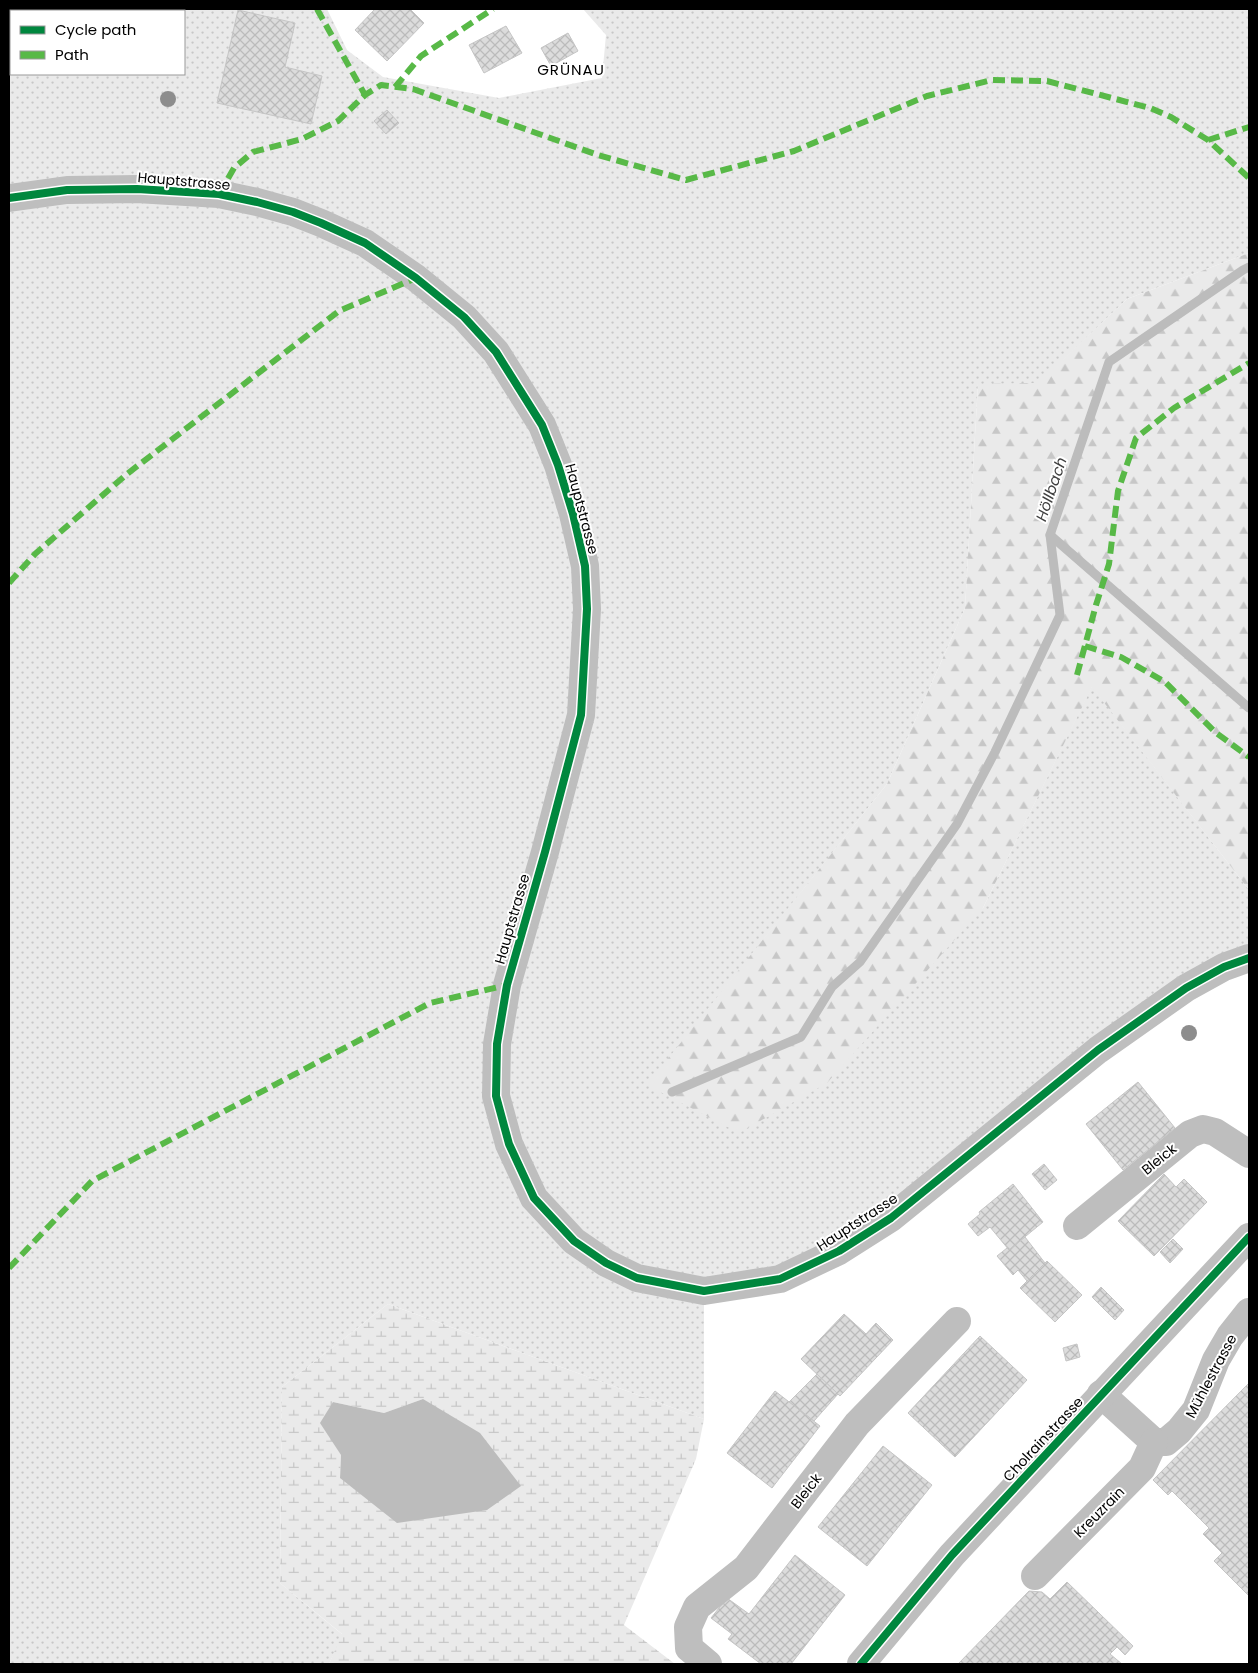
<svg xmlns="http://www.w3.org/2000/svg" width="1258" height="1673" viewBox="0 0 1258 1673" font-family="Poppins,sans-serif">
  <style>
    .grass { fill: url(#grass-dots); fill-rule: evenodd }
    .forest { fill: url(#forest-firs) }
    .wetland { fill: url(#wetland-marsh); fill-rule: evenodd }
    .water { fill: #bcbcbc }
    .lines { fill: none; stroke-linecap: round; stroke-linejoin: round }
    .stream { stroke: #bcbcbc; stroke-width: 9 }
    .building { fill: url(#building-cross-hatch); stroke: #c5c5c5 }
    .minor { stroke: #bebebe; stroke-width: 28 }
    .quiet { stroke: #58b947; stroke-width: 6; stroke-dasharray: 12 6; stroke-linecap: butt }
    .cycleway-casing { stroke: #fff; stroke-width: 11 }
    .cycleway { stroke: #00873e; stroke-width: 8 }
    .tree { fill: #8d8d8d }
    .labels { text-anchor: middle; dominant-baseline: central; stroke-width: 4; stroke-linejoin: round; paint-order: stroke }
    .street-label { font-size: 14px; fill: #000; stroke: #fff }
    .neighbourhood-label { font-size: 15px; letter-spacing: 1px; fill: #000; stroke: #fff }
    .water-label { font-size: 15px; font-style: italic; fill: #404040; stroke: #fff }
  </style>
  <defs>
    <pattern id="grass-dots" width="8" height="8" patternUnits="userSpaceOnUse" patternTransform="scale(1.25)"><rect width="8" height="8" fill="#eaeaea"/><path d="M2 2h.1M6 6h.1" fill="none" stroke="#c7c7c7" stroke-width="1.8" stroke-linecap="round"/></pattern>
    <pattern id="forest-firs" width="22" height="20" patternUnits="userSpaceOnUse" patternTransform="scale(1.25)"><rect width="22" height="20" fill="#eaeaea"/><path d="M5 1l3.5 6h-7zM16 11l3.5 6h-7z" fill="#c7c7c7"/></pattern>
    <pattern id="wetland-marsh" width="20" height="14" patternUnits="userSpaceOnUse" patternTransform="scale(1.25)"><rect width="20" height="14" fill="#eaeaea"/><path d="M1 5h8M5 5V1M11 12h8M15 12V8" fill="none" stroke="#c7c7c7"/></pattern>
    <pattern id="building-cross-hatch" width="8" height="8" patternUnits="userSpaceOnUse" patternTransform="scale(1.25)"><rect width="8" height="8" fill="#dcdcdc"/><path d="M0 0l8 8M0 8l8-8" fill="none" stroke="#bbb"/></pattern>
  </defs>
  <rect width="100%" height="100%" fill="#fff"/>
  <path class="grass" d="M9,9H327L347,50L383,77L499,98L602,78L606,35L583,9H1249V253L1127,299L1038,384H978L965,608L887,784L648,1085L983,908L1092,686L1249,890V958L839,1251L704,1291V1419L388,1304L282,1387L280,1583L343,1635L329,1664H9ZM11,11H184V74H11Z"/>
  <path class="forest" d="M1249,253V890L1092,687L983,908L827,1083L739,1133L647,1085L887,784L965,608L978,384L1038,383L1127,299Z"/>
  <path class="wetland" d="M388,1304L704,1419L696,1459L624,1625L675,1664H329L342,1634L280,1583L282,1387ZM423,1399L340,1478L341,1455L333,1402L384,1413Z"/>
  <path class="water" d="M423,1399L480,1433L521,1486L487,1510L397,1523L340,1478L341,1455L320,1423L333,1402L384,1413Z"/>
  <g class="lines">
    <g class="stream">
      <path d="M1249,267L1243,270L1109,362L1050,535L1249,708"/>
      <path d="M672,1092L801,1037L832,987L860,962L957,824L995,752L1060,615L1050,535"/>
    </g>
  </g>
  <g class="building">
    <path d="M375,9H410L424,23L387,61L355,30Z"/>
    <path d="M238,10L295,23L285,67L322,76L311,124L217,103Z"/>
    <path d="M506,26L522,53L484,73L469,45Z"/>
    <path d="M568,33L578,51L551,66L541,48Z"/>
    <path d="M387,110L399,123L386,134L374,121Z"/>
    <path d="M1138,1082L1175,1128L1123,1170L1086,1124Z"/>
    <path d="M1044,1164L1057,1180L1045,1190L1032,1174Z"/>
    <path d="M1164,1174L1176,1187L1184,1179L1207,1202L1154,1256L1118,1221Z"/>
    <path d="M1013,1184L1043,1222L1009,1250L990,1227L978,1236L968,1224L980,1214L979,1212Z"/>
    <path d="M1025,1237L1045,1263L1027,1281L1018,1270L1013,1275L997,1256L1007,1248L1009,1250Z"/>
    <path d="M1173,1239L1183,1249L1170,1263L1160,1252Z"/>
    <path d="M1047,1261L1082,1295L1055,1322L1020,1288Z"/>
    <path d="M1101,1287L1124,1310L1115,1320L1092,1297Z"/>
    <path d="M844,1314L866,1334L876,1323L893,1340L840,1396L801,1359Z"/>
    <path d="M980,1336L1027,1380L955,1457L908,1413Z"/>
    <path d="M1077,1344L1080,1357L1066,1361L1063,1348Z"/>
    <path d="M817,1374L838,1394L814,1421L789,1402Z"/>
    <path d="M1249,1383V1596L1214,1561L1222,1553L1203,1534L1209,1528L1172,1491L1168,1495L1153,1480Z"/>
    <path d="M775,1391L820,1426L772,1488L727,1453Z"/>
    <path d="M883,1446L932,1485L867,1566L818,1527Z"/>
    <path d="M795,1555L845,1595L791,1664H761L728,1639L732,1634L711,1618L727,1598L749,1614Z"/>
    <path d="M1067,1582L1133,1646L1125,1655L1117,1647L1110,1654L1122,1664H958L1029,1591L1042,1592L1050,1599Z"/>
  </g>
  <g class="lines">
    <g class="minor">
      <path d="M9,198L67,190L137,189L219,194L257,202L293,212L321,223L365,243L416,278L464,317L496,352L542,425L558,465L573,514L585,566L587,609L581,715L545,852L507,985L497,1044L496,1096L509,1144L534,1198L574,1241L606,1263L637,1278L704,1291L780,1279L839,1251L891,1218L1098,1050L1186,988L1224,967L1249,958"/>
      <path d="M1077,1226L1190,1134L1203,1129L1215,1132L1249,1154"/>
      <path d="M1101,1394L1154,1442H1166L1179,1431L1196,1410L1216,1360L1230,1336L1249,1312"/>
      <path d="M1035,1576L1142,1468L1154,1442"/>
      <path d="M708,1664L689,1648L688,1627L697,1607L746,1568L857,1424L957,1321"/>
      <path d="M861,1664L952,1555L1249,1237"/>
    </g>
    <g class="quiet">
      <path d="M317,9L365,95"/>
      <path d="M395,87L421,56L493,9"/>
      <path d="M1208,140L1249,127"/>
      <path d="M219,194L234,168L253,152L302,139L338,121L365,95L381,85L413,89L598,155L686,180L794,151L927,96L992,80L1047,81L1150,108L1171,117L1208,140L1249,178"/>
      <path d="M9,583L35,554L127,474L339,311L416,278"/>
      <path d="M1085,646L1121,657L1165,682L1215,732L1249,757"/>
      <path d="M1077,675L1096,605L1109,564L1118,491L1136,438L1174,408L1249,363"/>
      <path d="M9,1268L92,1181L430,1003L507,985"/>
    </g>
    <g class="cycleway-casing">
      <g id="cycleway">
        <path d="M9,198L67,190L137,189L219,194L257,202L293,212L321,223L365,243L416,278L464,317L496,352L542,425L558,465L573,514L585,566L587,609L581,715L545,852L507,985L497,1044L496,1096L509,1144L534,1198L574,1241L606,1263L637,1278L704,1291L780,1279L839,1251L891,1218L1098,1050L1186,988L1224,967L1249,958"/>
        <path d="M861,1664L952,1555L1249,1237"/>
      </g>
    </g>
    <use href="#cycleway" class="cycleway"/>
  </g>
  <g class="tree">
    <circle cx="168" cy="99" r="8"/>
    <circle cx="1189" cy="1033" r="8"/>
  </g>
  <g class="labels">
    <g class="street-label">
      <text transform="translate(184 181) rotate(5)">Hauptstrasse</text>
      <text transform="translate(582 509) rotate(75)">Hauptstrasse</text>
      <text transform="translate(512 919) rotate(-74)">Hauptstrasse</text>
      <text transform="translate(1159 1159) rotate(-39)">Bleick</text>
      <text transform="translate(857 1222) rotate(-33)">Hauptstrasse</text>
      <text transform="translate(1211 1376) rotate(-62)">Mühlestrasse</text>
      <text transform="translate(1043 1439) rotate(-47)">Cholrainstrasse</text>
      <text transform="translate(806 1491) rotate(-52)">Bleick</text>
      <text transform="translate(1099 1512) rotate(-45)">Kreuzrain</text>
    </g>
    <g class="neighbourhood-label">
      <text x="571" y="69">GRÜNAU</text>
    </g>
    <g class="water-label">
      <text transform="translate(1051 489) rotate(-71)">Höllbach</text>
    </g>
  </g>
  <rect width="1258" height="1673" fill="none" stroke="#000000" stroke-width="20"/>
  <rect x="10" y="10" width="175" height="65" fill="#ffffff" stroke="#999999"/>
  <rect x="20" y="26" width="25" height="8" fill="#00873e" stroke="#999999"/>
  <text x="55" y="35" font-size="15" fill="#000000">Cycle path</text>
  <rect x="20" y="51" width="25" height="8" fill="#58b947" stroke="#999999"/>
  <text x="55" y="60" font-size="15" fill="#000000">Path</text>
</svg>
